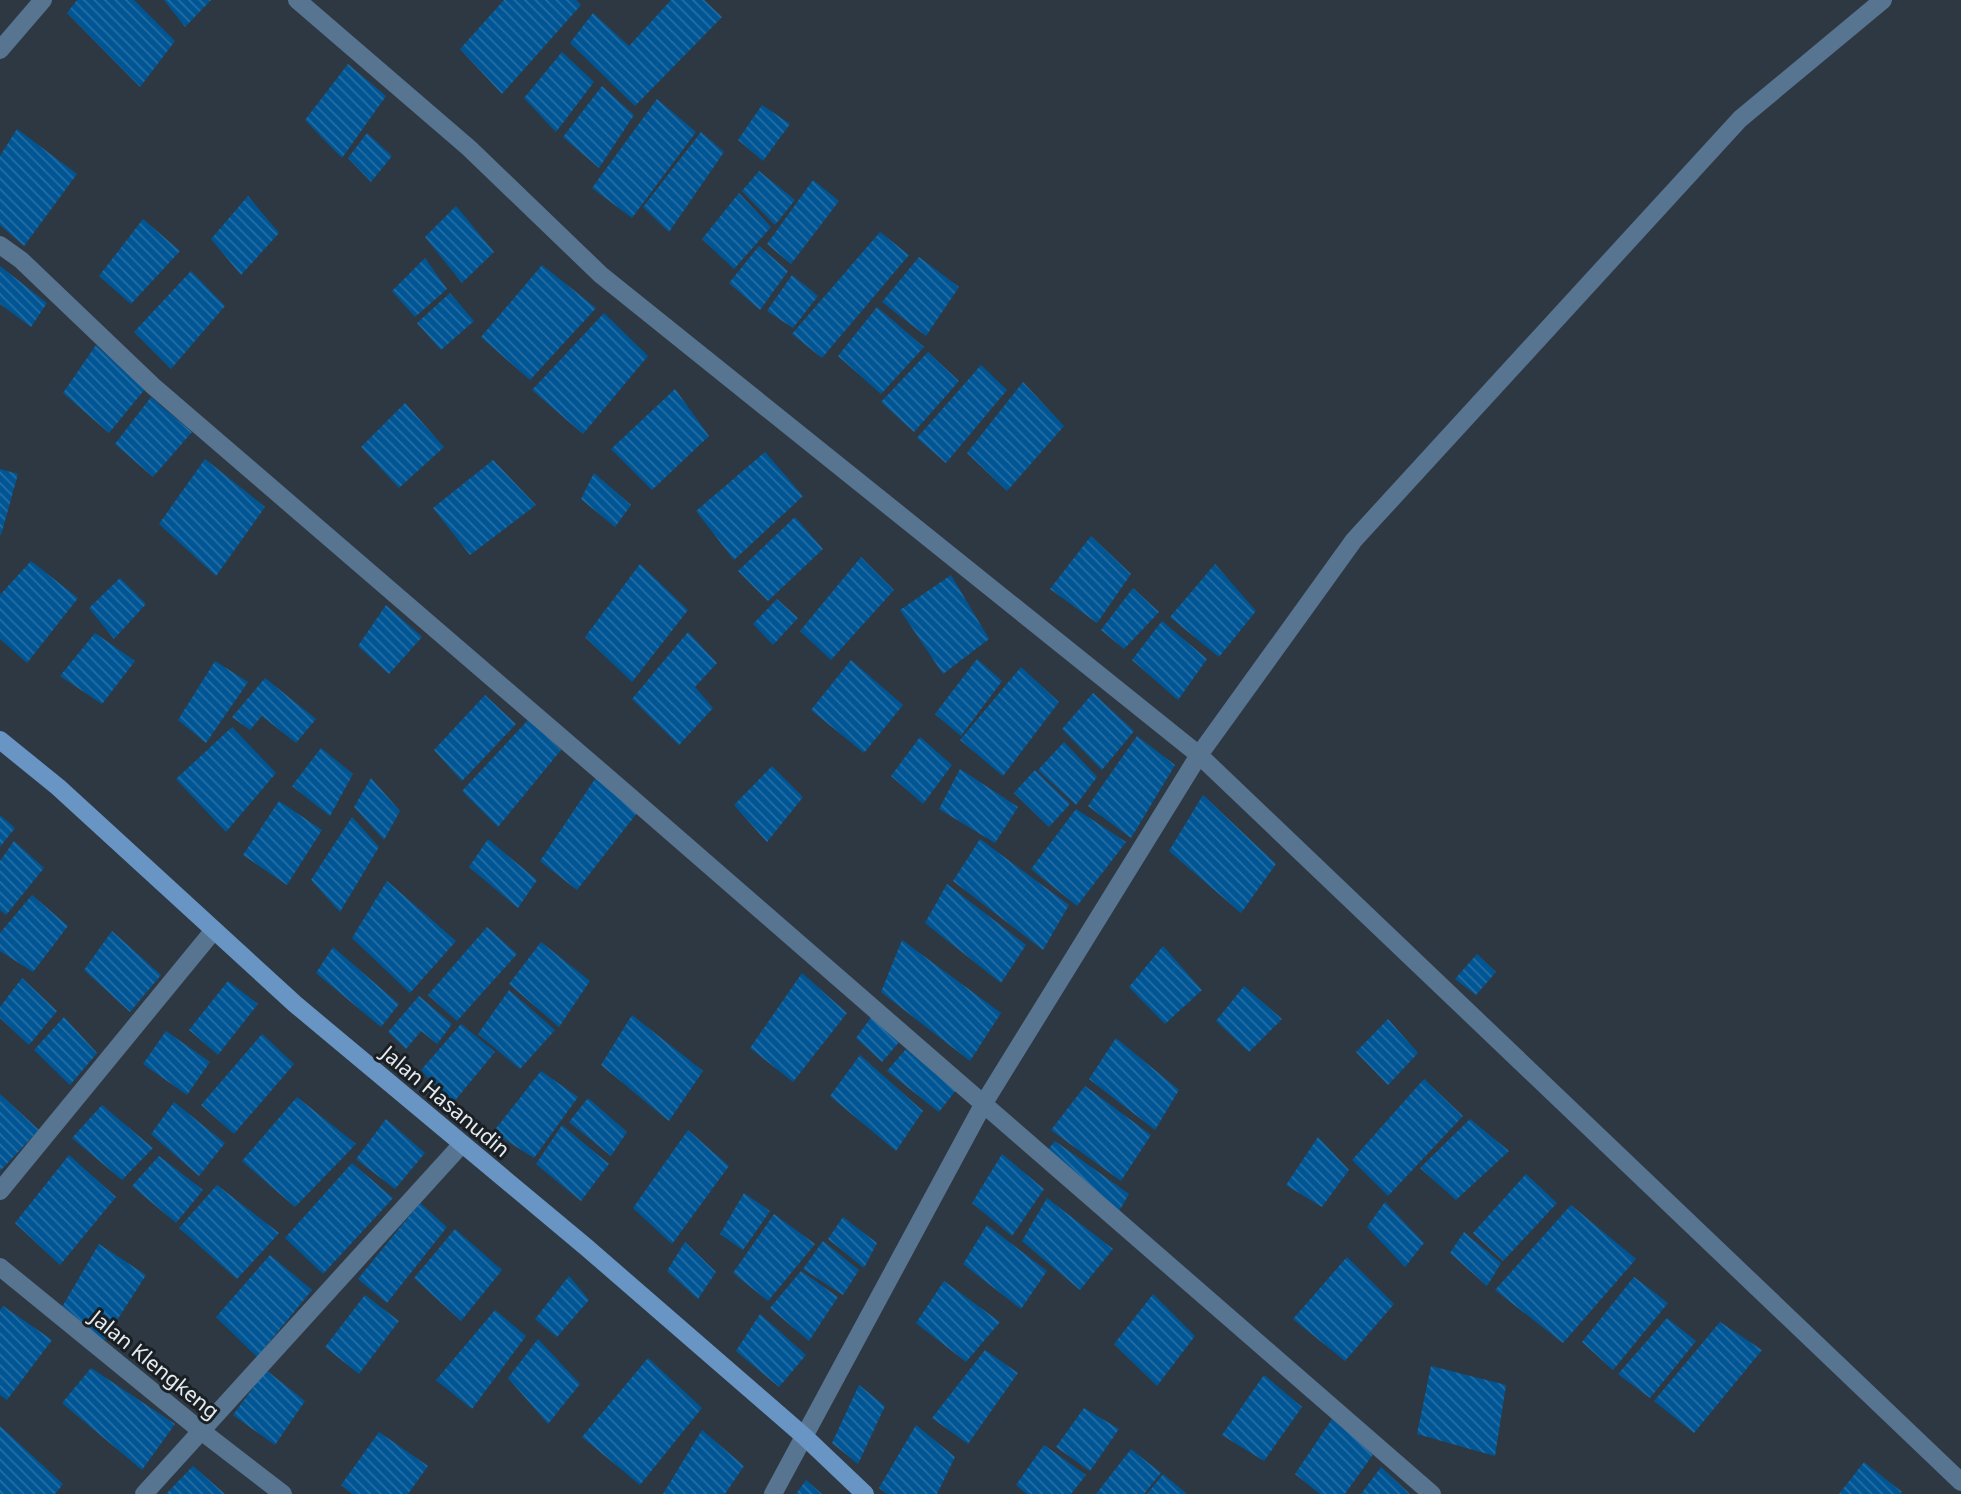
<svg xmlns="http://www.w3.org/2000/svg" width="1961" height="1494" viewBox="0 0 1961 1494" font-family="'Noto Sans',sans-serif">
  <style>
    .building { fill: url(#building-back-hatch) }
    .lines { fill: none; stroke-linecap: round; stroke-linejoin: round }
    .street { stroke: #577491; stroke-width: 18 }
    .secondary { stroke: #6895c3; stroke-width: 18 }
    .labels { text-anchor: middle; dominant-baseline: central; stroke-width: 6; stroke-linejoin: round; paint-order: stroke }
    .street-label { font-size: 21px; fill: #e4ebf1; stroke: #1a1f23 }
  </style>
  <defs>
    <pattern id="building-back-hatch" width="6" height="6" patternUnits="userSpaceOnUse" patternTransform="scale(1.75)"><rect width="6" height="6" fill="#005695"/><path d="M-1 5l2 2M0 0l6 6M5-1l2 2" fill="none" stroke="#256ea4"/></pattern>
  </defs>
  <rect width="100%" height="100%" fill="#2e3842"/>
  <g class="building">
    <path d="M77,0H134L175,41L140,87L67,13Z"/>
    <path d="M164,0H211L185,27Z"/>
    <path d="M504,0H576L581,5L502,94L460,49Z"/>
    <path d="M671,0H704L722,17L635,106L570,43L593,13L629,46Z"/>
    <path d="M562,52L594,82L556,132L524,98Z"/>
    <path d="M348,64L386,96L342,158L305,120Z"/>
    <path d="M602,86L634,115L599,168L563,137Z"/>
    <path d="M657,99L696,132L632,218L592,188Z"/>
    <path d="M762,105L790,124L763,161L738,140Z"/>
    <path d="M17,129L77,174L24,246L0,225V156Z"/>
    <path d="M701,132L724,152L669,232L643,207Z"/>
    <path d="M367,133L392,156L371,182L348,158Z"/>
    <path d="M759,171L795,200L775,225L742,191Z"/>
    <path d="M813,180L839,201L791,264L767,244Z"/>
    <path d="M739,193L771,227L734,269L702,239Z"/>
    <path d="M248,196L279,233L241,275L211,239Z"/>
    <path d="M456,206L494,252L462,283L425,237Z"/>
    <path d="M143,219L180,251L131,304L99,276Z"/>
    <path d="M880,232L909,255L822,358L792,334Z"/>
    <path d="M759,246L788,271L760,310L729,283Z"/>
    <path d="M919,257L959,287L926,336L882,302Z"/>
    <path d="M425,258L447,289L415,317L392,291Z"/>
    <path d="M542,265L596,308L530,380L481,337Z"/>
    <path d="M0,266L47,303L31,327L0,304Z"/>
    <path d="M191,271L225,306L171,369L134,332Z"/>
    <path d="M792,275L818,296L793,328L767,311Z"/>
    <path d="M450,293L474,321L441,350L417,323Z"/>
    <path d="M877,307L924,347L881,394L838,356Z"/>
    <path d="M604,313L648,356L583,434L532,390Z"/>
    <path d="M96,345L145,389L109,433L63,393Z"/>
    <path d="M928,352L959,381L914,432L881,402Z"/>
    <path d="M981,365L1007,390L946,463L917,438Z"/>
    <path d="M1023,382L1064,426L1007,491L967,453Z"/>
    <path d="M675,389L709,436L652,490L611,449Z"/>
    <path d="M151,397L192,432L153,477L115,444Z"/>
    <path d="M405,403L444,447L399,488L361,447Z"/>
    <path d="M765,452L803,496L734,560L696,511Z"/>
    <path d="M205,459L265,507L216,576L159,524Z"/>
    <path d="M493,460L536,505L470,555L433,508Z"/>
    <path d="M0,469L18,474L1,535L0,534Z"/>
    <path d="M594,473L631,505L615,527L581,499Z"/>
    <path d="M795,517L823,549L768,601L738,571Z"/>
    <path d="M1091,536L1131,574L1097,623L1050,589Z"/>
    <path d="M861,557L894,590L831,660L800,631Z"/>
    <path d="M31,561L78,598L27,663L0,639V595Z"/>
    <path d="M640,564L688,610L632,682L585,637Z"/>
    <path d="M1215,564L1256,611L1219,657L1170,617Z"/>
    <path d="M951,575L989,639L943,674L900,610Z"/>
    <path d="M120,578L146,604L114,639L89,608Z"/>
    <path d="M1133,588L1159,612L1124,649L1101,630Z"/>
    <path d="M777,599L798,618L773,645L753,624Z"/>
    <path d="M386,605L422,637L389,674L358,646Z"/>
    <path d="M1162,621L1207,659L1178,700L1132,660Z"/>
    <path d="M688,632L717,663L695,687L713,708L679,745L632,699Z"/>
    <path d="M95,633L135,661L102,704L60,676Z"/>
    <path d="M977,659L1002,681L961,736L935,714Z"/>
    <path d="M851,660L903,705L864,753L811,710Z"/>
    <path d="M215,661L248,682L206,743L178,720Z"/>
    <path d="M1021,667L1059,702L1003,776L960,740Z"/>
    <path d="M265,678L316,719L296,743L262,716L250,730L232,717Z"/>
    <path d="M1093,693L1134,731L1102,770L1062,729Z"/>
    <path d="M485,695L516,724L462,781L434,750Z"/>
    <path d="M529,719L561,750L498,827L462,791Z"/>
    <path d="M232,727L276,773L226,832L176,779Z"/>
    <path d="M1137,736L1175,765L1131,838L1088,806Z"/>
    <path d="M920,737L952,765L923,804L891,776Z"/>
    <path d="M1064,742L1097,777L1076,805L1038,770Z"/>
    <path d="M321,748L353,774L330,816L292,786Z"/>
    <path d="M772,766L803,797L767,842L734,805Z"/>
    <path d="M960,769L1018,807L995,843L939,809Z"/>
    <path d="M1035,770L1070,804L1049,827L1014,793Z"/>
    <path d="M597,776L637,813L577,890L540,861Z"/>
    <path d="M371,778L400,811L384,840L354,807Z"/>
    <path d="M1203,795L1276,864L1241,913L1169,851Z"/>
    <path d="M279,801L322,830L287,885L243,855Z"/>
    <path d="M1076,809L1126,842L1077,906L1031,869Z"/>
    <path d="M0,815L15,828L0,847Z"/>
    <path d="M352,817L379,847L340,912L311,880Z"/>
    <path d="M488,839L537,880L518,908L469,867Z"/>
    <path d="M980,839L1069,905L1043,950L953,881Z"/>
    <path d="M14,841L44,868L6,915L0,910V861Z"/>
    <path d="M387,881L456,941L410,993L352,938Z"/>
    <path d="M947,884L1026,945L1001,983L925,923Z"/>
    <path d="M32,895L68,926L33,972L0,951V933Z"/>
    <path d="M487,927L517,954L457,1021L428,995Z"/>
    <path d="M112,931L161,975L130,1012L84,970Z"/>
    <path d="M902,940L1001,1013L970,1061L881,992Z"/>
    <path d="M541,942L590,981L559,1027L509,984Z"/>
    <path d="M1163,946L1202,990L1165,1024L1129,987Z"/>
    <path d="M333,947L399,1004L381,1027L316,973Z"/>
    <path d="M1477,954L1496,972L1476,995L1455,979Z"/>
    <path d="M802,973L847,1013L793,1082L750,1048Z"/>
    <path d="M22,978L57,1011L29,1045L0,1018V1007Z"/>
    <path d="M228,981L258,1004L218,1055L189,1030Z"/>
    <path d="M1244,986L1282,1019L1249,1052L1216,1021Z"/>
    <path d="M509,990L555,1030L520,1069L478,1034Z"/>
    <path d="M419,996L452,1024L437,1044L421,1031L406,1049L388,1032Z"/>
    <path d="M632,1015L703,1071L669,1121L601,1065Z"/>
    <path d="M872,1016L900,1041L882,1062L856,1038Z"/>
    <path d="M64,1017L97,1053L70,1085L34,1050Z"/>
    <path d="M1388,1019L1418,1053L1388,1085L1356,1052Z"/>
    <path d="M461,1024L495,1052L452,1104L421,1070Z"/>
    <path d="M166,1031L210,1062L187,1095L143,1064Z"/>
    <path d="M262,1034L294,1064L234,1134L201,1105Z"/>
    <path d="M1116,1038L1179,1090L1155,1130L1089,1079Z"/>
    <path d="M906,1049L956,1090L939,1112L887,1071Z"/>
    <path d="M860,1055L923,1111L896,1151L830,1096Z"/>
    <path d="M541,1071L578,1097L534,1158L493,1132Z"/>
    <path d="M1424,1079L1463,1116L1388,1196L1352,1160Z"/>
    <path d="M1085,1086L1151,1135L1121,1181L1051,1130Z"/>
    <path d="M0,1094L39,1130L0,1171Z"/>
    <path d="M297,1097L356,1144L295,1207L242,1161Z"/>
    <path d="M588,1098L627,1132L611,1156L569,1122Z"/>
    <path d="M174,1102L225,1143L199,1176L151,1134Z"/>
    <path d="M102,1105L153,1148L122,1180L72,1138Z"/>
    <path d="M386,1119L425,1153L395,1189L356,1159Z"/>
    <path d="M1470,1119L1509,1151L1456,1200L1420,1168Z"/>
    <path d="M562,1125L609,1164L581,1201L536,1164Z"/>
    <path d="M688,1130L729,1166L672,1244L633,1208Z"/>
    <path d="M1318,1137L1349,1170L1322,1207L1286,1185Z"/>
    <path d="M1055,1141L1129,1194L1118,1213L1047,1151Z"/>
    <path d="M1002,1154L1044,1189L1012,1236L972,1203Z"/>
    <path d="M69,1155L116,1197L60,1265L15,1223Z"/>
    <path d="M159,1156L203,1190L176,1223L132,1186Z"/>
    <path d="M352,1163L393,1198L323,1274L285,1238Z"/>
    <path d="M1526,1174L1557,1203L1503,1261L1473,1233Z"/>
    <path d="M217,1185L279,1233L237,1279L179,1228Z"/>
    <path d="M744,1193L770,1211L743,1250L720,1234Z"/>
    <path d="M1047,1198L1113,1249L1080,1290L1022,1241Z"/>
    <path d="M1385,1202L1424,1243L1405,1267L1367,1227Z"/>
    <path d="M420,1203L447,1227L387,1303L358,1279Z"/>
    <path d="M1571,1205L1636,1259L1563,1343L1495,1290Z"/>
    <path d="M774,1214L815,1244L768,1301L733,1273Z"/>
    <path d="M843,1217L877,1243L864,1268L828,1239Z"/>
    <path d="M987,1225L1047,1271L1021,1309L963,1264Z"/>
    <path d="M455,1229L502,1270L461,1321L414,1278Z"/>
    <path d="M1464,1232L1501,1263L1487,1286L1450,1253Z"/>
    <path d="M823,1241L859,1270L843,1295L803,1269Z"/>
    <path d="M685,1242L716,1272L698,1299L667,1271Z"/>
    <path d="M99,1244L146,1275L103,1342L59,1312Z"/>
    <path d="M270,1255L312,1290L257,1357L216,1317Z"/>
    <path d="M1347,1257L1394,1304L1345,1361L1293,1319Z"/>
    <path d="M801,1271L838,1297L809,1341L770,1308Z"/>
    <path d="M569,1276L589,1300L557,1337L535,1319Z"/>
    <path d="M1634,1277L1668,1303L1613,1370L1582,1342Z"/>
    <path d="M944,1281L1000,1322L966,1362L916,1323Z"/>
    <path d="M1153,1294L1195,1336L1157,1386L1114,1344Z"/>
    <path d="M365,1295L399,1321L359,1374L325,1347Z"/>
    <path d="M3,1306L52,1340L7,1400L0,1395V1310Z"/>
    <path d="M495,1310L526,1336L472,1409L436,1380Z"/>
    <path d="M760,1314L806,1355L779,1387L736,1351Z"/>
    <path d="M1667,1318L1696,1341L1650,1398L1618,1374Z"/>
    <path d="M1720,1322L1762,1350L1694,1433L1654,1401Z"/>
    <path d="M538,1339L580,1384L548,1424L508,1378Z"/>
    <path d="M985,1350L1018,1373L968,1444L932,1418Z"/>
    <path d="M648,1358L702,1408L640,1485L582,1437Z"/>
    <path d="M1431,1366L1506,1385L1495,1456L1417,1434Z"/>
    <path d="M91,1368L175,1424L142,1470L62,1403Z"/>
    <path d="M266,1370L305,1401L275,1445L233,1415Z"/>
    <path d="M1264,1375L1302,1407L1264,1461L1222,1435Z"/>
    <path d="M859,1385L885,1406L858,1464L832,1443Z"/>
    <path d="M1084,1408L1119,1429L1090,1471L1056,1447Z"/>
    <path d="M1332,1419L1374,1453L1345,1494H1320L1295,1474Z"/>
    <path d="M916,1425L955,1457L937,1494H887L879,1488Z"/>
    <path d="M0,1426L63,1484L55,1494H0Z"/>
    <path d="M702,1430L744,1466L725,1494H663Z"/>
    <path d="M379,1432L428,1466L408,1494H352L341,1485Z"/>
    <path d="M1044,1445L1086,1475L1071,1494H1027L1016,1485Z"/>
    <path d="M1131,1449L1161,1473L1144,1494H1096Z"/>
    <path d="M1864,1462L1902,1492L1900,1494H1839Z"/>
    <path d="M193,1466L225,1494H166Z"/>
    <path d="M1381,1467L1410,1494H1361Z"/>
    <path d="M1163,1474L1187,1494H1147Z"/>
    <path d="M806,1480L822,1494H796Z"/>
  </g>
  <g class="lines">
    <g class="street">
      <path d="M297,0L469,148L601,275L1199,755L1961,1482"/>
      <path d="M0,50L43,0"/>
      <path d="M0,245L21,260L153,386L627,794L1432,1494"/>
      <path d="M0,1191L214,930"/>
      <path d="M0,1267L200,1430L283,1494"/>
      <path d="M144,1494L462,1144"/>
      <path d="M773,1494L984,1103L1199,755L1354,540L1740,119L1883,0"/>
    </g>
    <path class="secondary" d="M0,740L58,787L295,1004L586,1247L805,1437L865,1494"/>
  </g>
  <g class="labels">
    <g class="street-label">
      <text transform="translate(446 1101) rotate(40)">Jalan Hasanudin</text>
      <text transform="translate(155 1364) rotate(39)">Jalan Klengkeng</text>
    </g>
  </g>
</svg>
